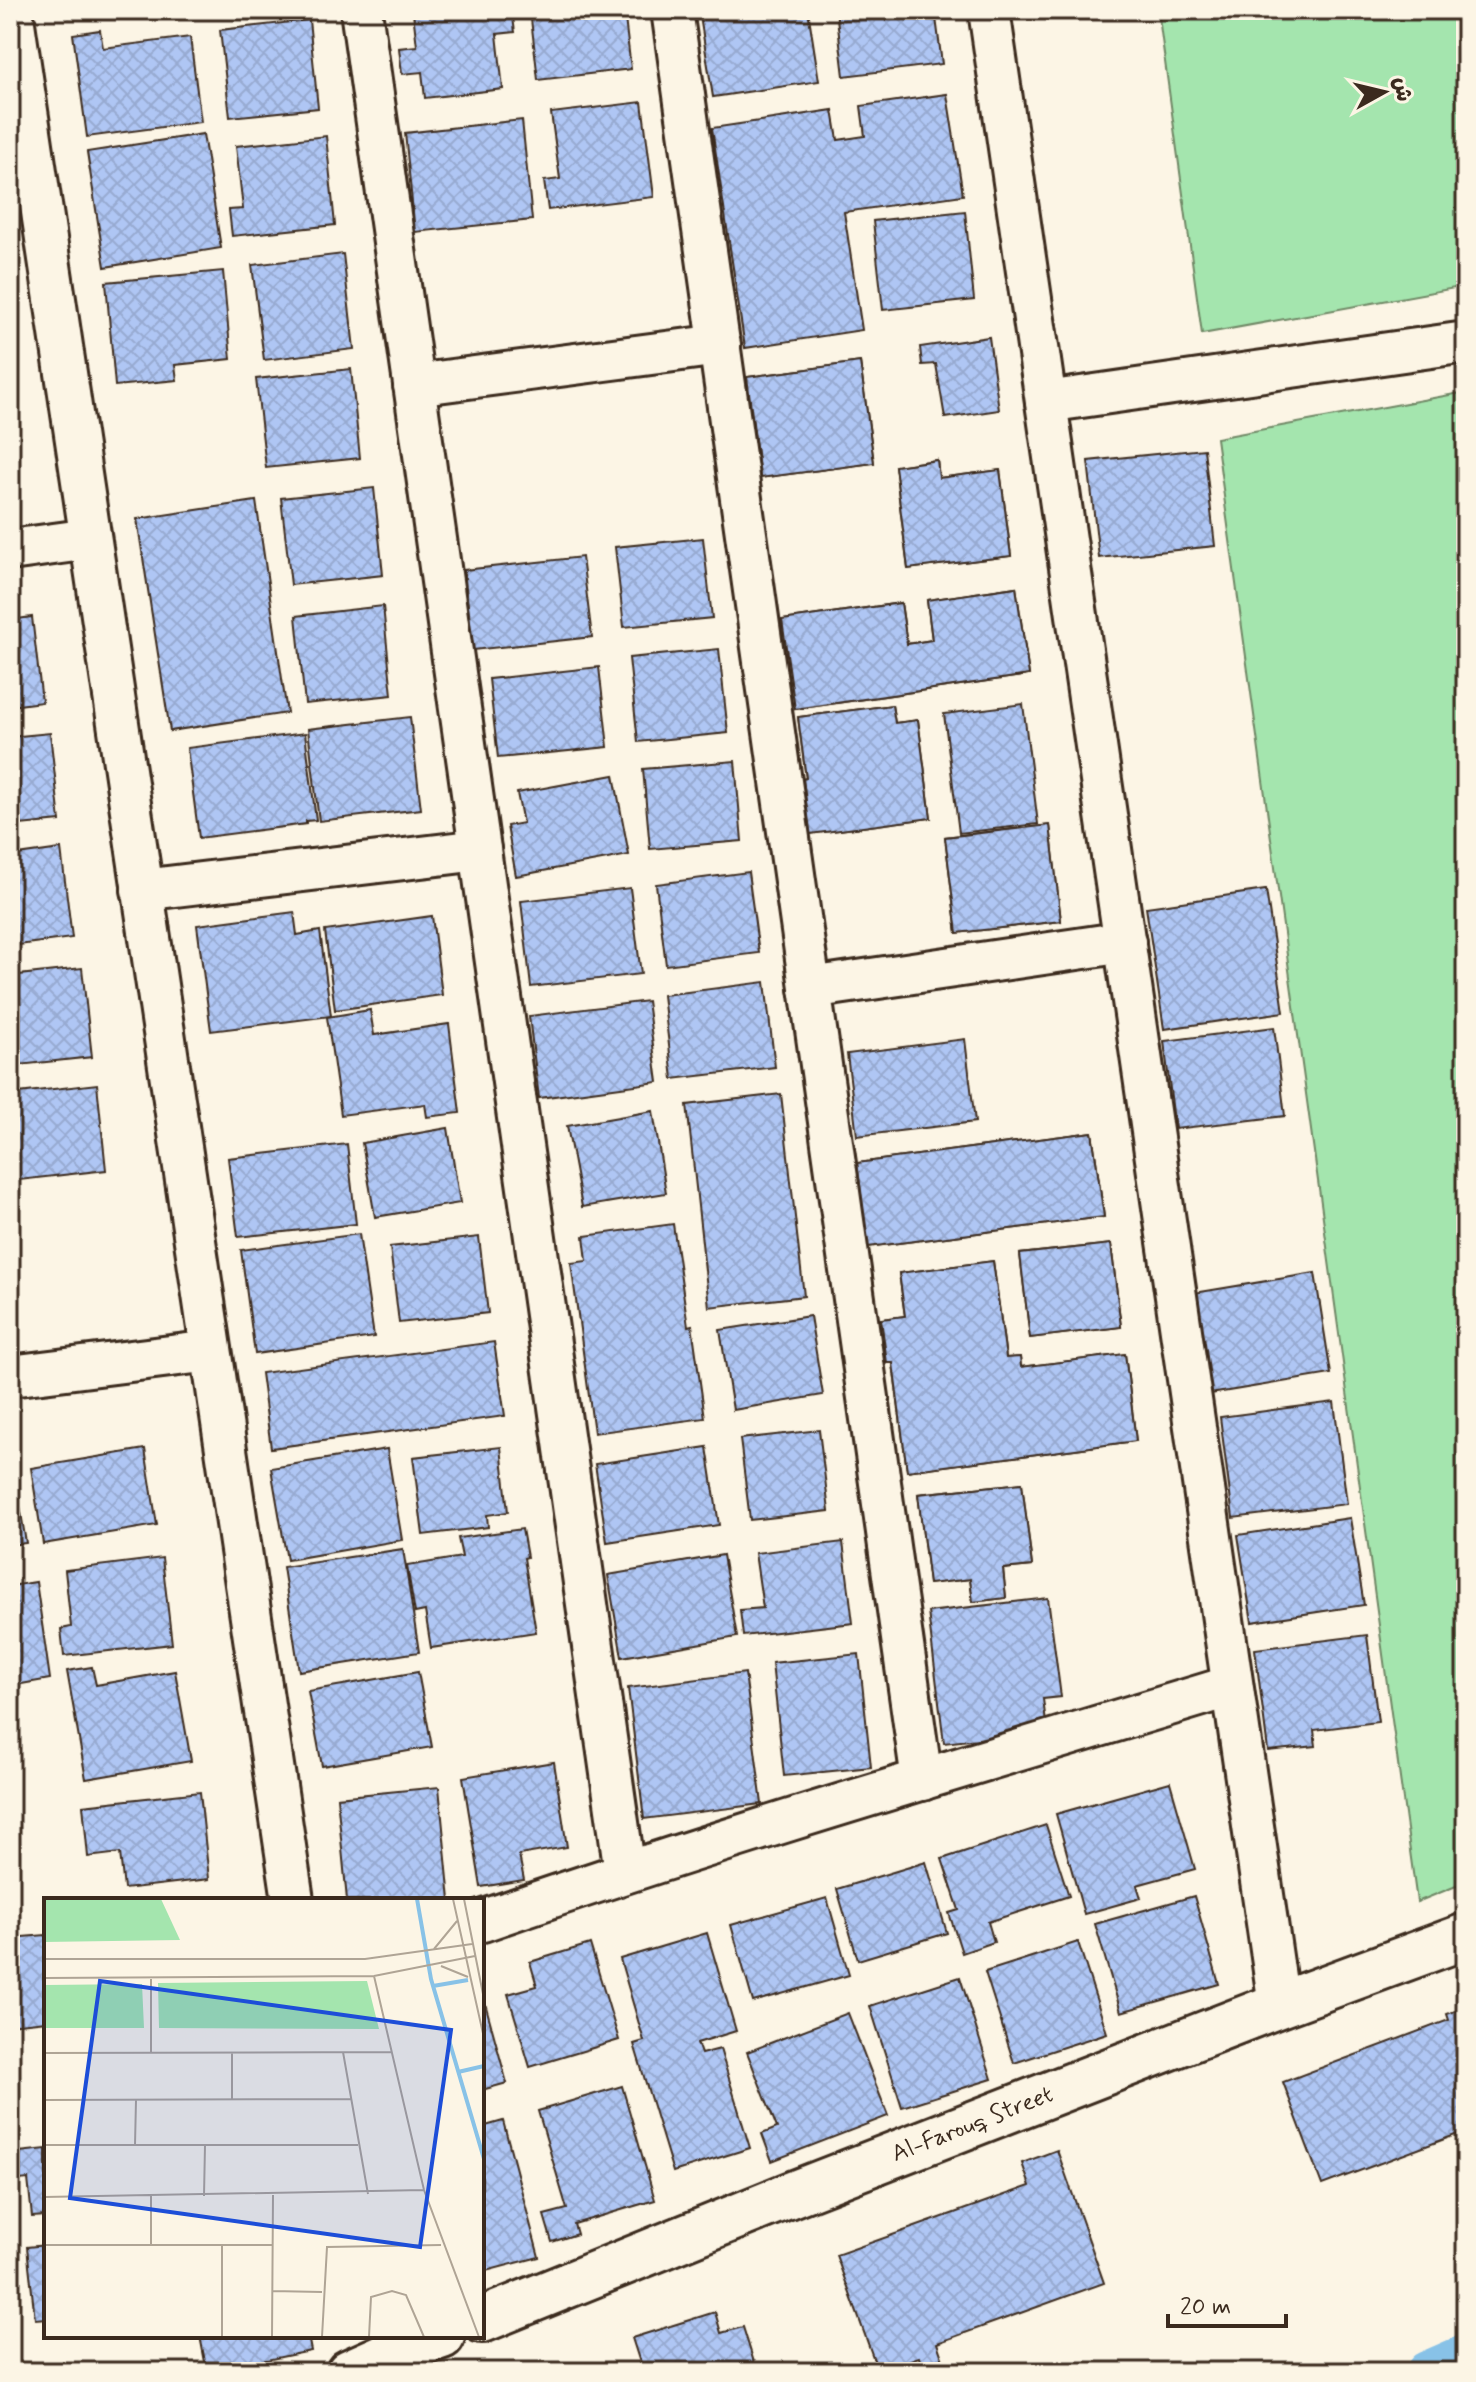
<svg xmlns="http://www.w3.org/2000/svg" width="1476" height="2382" viewBox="0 0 1476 2382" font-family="Mynerve,'Playpen Sans Arabic',sans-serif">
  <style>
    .green { fill: #a4e5ae; stroke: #708866; stroke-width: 2 }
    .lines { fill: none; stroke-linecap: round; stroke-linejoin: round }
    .canal { stroke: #88c2e7; stroke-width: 42 }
    .building { fill: url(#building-cross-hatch); stroke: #3b2a1e; stroke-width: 2 }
    .minor-casing { stroke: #3b2a1e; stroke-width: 46 }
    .secondary-casing { stroke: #3b2a1e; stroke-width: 50 }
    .minor { stroke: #fcf5e5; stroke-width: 40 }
    .secondary { stroke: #fcf5e5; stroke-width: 44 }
    .labels { text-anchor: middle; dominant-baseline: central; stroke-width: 6; stroke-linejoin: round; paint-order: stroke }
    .street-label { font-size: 24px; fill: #3b2a1e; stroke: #fcf5e5 }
    .inset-river { fill: none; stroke: #88c2e7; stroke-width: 4 }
    .inset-road { fill: none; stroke: #afa495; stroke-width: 2 }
    .view { fill: #1d4ed8; fill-opacity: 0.15; stroke: #1d4ed8; stroke-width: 4 }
    .inset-edge { fill: none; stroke: #3b2a1e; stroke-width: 4 }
  </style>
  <defs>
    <pattern id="building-cross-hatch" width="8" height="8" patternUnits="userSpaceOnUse" patternTransform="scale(2)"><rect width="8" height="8" fill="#afc6f4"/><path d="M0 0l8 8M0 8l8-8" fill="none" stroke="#97aad1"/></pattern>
  </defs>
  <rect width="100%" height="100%" fill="#fcf5e5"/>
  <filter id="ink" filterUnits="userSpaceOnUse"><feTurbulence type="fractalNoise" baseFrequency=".0125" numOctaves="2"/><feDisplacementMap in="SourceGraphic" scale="16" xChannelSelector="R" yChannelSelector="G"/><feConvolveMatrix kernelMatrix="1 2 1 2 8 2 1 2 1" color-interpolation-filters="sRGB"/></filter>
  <g filter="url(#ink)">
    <g class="green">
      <path d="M1158,10H1456L1466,82V286L1202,334Z"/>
      <path d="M1466,392V1882L1417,1902L1216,438Z"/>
    </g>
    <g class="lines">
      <path class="canal" d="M1427,2372L1466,2355"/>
    </g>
    <g class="building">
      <path d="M69,10H132L69,17Z"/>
      <path d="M442,10H512L515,32L497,34L503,89L425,98L422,72L402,74L399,48L417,46L413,13Z"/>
      <path d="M530,10H624L631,69L538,80Z"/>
      <path d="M699,10H808L819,81L713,97Z"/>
      <path d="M836,10H935L942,64L844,76Z"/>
      <path d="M309,20L318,108L230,117L220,30Z"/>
      <path d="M100,30L103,48L190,37L201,122L87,137L73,34Z"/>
      <path d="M947,94L963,195L844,212L862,330L745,348L712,128L833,110L838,140L865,136L861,106Z"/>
      <path d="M642,102L654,197L548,210L544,181L560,179L551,113Z"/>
      <path d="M522,120L532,220L415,232L405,133Z"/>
      <path d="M203,134L221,248L105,267L87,152Z"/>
      <path d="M326,136L335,225L232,236L229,210L243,209L236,146Z"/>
      <path d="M965,211L974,300L883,310L873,221Z"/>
      <path d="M343,254L354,349L264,360L252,265Z"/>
      <path d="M223,271L231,359L175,365L177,380L115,386L106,282Z"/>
      <path d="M989,337L999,410L945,418L936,364L922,365L920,347Z"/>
      <path d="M860,362L874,463L760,478L747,377Z"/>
      <path d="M860,362L874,463L760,478L747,377Z"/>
      <path d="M351,369L360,458L266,468L256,379Z"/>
      <path d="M1204,449L1215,546L1099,558L1088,461Z"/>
      <path d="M937,460L939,478L1000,470L1011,556L908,569L895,466Z"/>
      <path d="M937,460L939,478L1000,470L1011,556L908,569L895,466Z"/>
      <path d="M374,488L383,575L291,585L281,498Z"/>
      <path d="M256,501L287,713L170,731L137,519Z"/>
      <path d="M703,538L712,618L624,627L615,547Z"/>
      <path d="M582,557L592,637L473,650L464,570Z"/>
      <path d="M1016,587L1029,675L795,709L782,620L901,603L907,644L932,640L927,600Z"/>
      <path d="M1016,587L1029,675L795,709L782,620L901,603L907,644L932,640L927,600Z"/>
      <path d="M383,606L392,695L305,704L296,616Z"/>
      <path d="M32,617L42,702L10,706V620Z"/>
      <path d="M719,649L728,733L638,742L629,658Z"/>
      <path d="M599,667L608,747L498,758L489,679Z"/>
      <path d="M1023,704L1038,824L959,833L944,714Z"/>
      <path d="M892,705L895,723L918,720L931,818L810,834L803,779L806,778L798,717Z"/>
      <path d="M892,705L895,723L918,720L931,818L810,834L803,779L806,778L798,717Z"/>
      <path d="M410,717L421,809L319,821L308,729Z"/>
      <path d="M50,733L60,821L10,826V737Z"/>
      <path d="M305,733L316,820L306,821V824L199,838L187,748Z"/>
      <path d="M735,761L742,841L650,849L643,769Z"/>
      <path d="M614,775L629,855L516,876L507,826L523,823L517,793Z"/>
      <path d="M1050,825L1061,921L957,933L945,837Z"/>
      <path d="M1050,825L1061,921L957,933L945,837Z"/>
      <path d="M61,849L72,938L10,946V856Z"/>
      <path d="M748,872L759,953L666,965L656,884Z"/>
      <path d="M630,888L641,974L531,987L521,901Z"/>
      <path d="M1266,890L1284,1012L1164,1029L1146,907Z"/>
      <path d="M294,912L297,935L320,931L331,1016L211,1031L197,925Z"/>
      <path d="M432,916L442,995L335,1010L325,931Z"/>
      <path d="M82,968L92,1057L10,1066V976Z"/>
      <path d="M765,982L775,1067L673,1079L663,995Z"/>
      <path d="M647,1001L658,1082L539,1098L529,1016Z"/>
      <path d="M370,1010L374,1035L449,1024L460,1113L427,1117L425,1104L341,1115L327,1017Z"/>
      <path d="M1274,1027L1285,1116L1175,1129L1164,1041Z"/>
      <path d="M965,1039L975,1122L857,1136L847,1054Z"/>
      <path d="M97,1084L106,1170L11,1181L10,1094Z"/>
      <path d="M781,1094L804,1296L709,1307L687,1105Z"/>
      <path d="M653,1111L666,1193L582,1207L567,1126Z"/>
      <path d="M448,1128L460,1203L375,1217L362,1143Z"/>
      <path d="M1092,1132L1104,1217L868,1247L857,1163Z"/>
      <path d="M1092,1132L1104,1217L868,1247L857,1163Z"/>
      <path d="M347,1144L356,1224L238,1237L228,1158Z"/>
      <path d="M673,1224L688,1326L692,1325L705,1418L594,1433L571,1263L587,1261L584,1236Z"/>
      <path d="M359,1234L374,1337L255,1354L241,1250Z"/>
      <path d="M479,1237L488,1313L399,1323L390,1247Z"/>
      <path d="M1111,1244L1121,1327L1030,1338L1020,1254Z"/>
      <path d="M1111,1244L1121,1327L1030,1338L1020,1254Z"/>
      <path d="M993,1261L1006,1358L1020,1357L1021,1367L1125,1354L1136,1441L907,1471L893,1363H887L881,1319L905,1316L899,1273Z"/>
      <path d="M993,1261L1006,1358L1020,1357L1021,1367L1125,1354L1136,1441L907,1471L893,1363H887L881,1319L905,1316L899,1273Z"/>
      <path d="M1315,1273L1331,1374L1210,1394L1194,1293Z"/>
      <path d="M810,1316L823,1395L733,1410L720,1330Z"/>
      <path d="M494,1342L505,1416L271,1448L261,1373Z"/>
      <path d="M1334,1402L1347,1504L1233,1518L1220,1417Z"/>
      <path d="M819,1430L829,1511L750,1520L740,1439Z"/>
      <path d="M501,1447L508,1512L487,1515L488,1527L423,1535L413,1457Z"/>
      <path d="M707,1447L719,1525L607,1542L595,1464Z"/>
      <path d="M145,1449L157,1525L43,1544L31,1468Z"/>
      <path d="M387,1449L402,1540L287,1560L271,1468Z"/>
      <path d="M10,1464H13L26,1543L10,1545Z"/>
      <path d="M1022,1483L1032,1566L1003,1569L1006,1598L973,1602L970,1579L929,1584L918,1494Z"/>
      <path d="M1022,1483L1032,1566L1003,1569L1006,1598L973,1602L970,1579L929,1584L918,1494Z"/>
      <path d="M1350,1518L1364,1605L1252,1622L1238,1535Z"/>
      <path d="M522,1529L527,1557L524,1558L536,1632L431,1648L425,1611L415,1613L407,1566L462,1557L458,1538Z"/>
      <path d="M843,1542L853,1623L743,1636L740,1610L763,1608L755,1553Z"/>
      <path d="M403,1549L419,1652L299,1671L283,1567Z"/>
      <path d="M723,1555L737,1637L622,1657L608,1575Z"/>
      <path d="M162,1558L172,1644L64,1656L61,1629L71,1627L65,1570Z"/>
      <path d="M36,1582L50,1679L10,1686V1586Z"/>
      <path d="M1048,1598L1061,1697L1043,1699L1047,1731L944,1743L928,1612Z"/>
      <path d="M1367,1635L1378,1722L1314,1730L1316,1746L1268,1751L1255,1649Z"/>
      <path d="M859,1654L871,1767L784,1776L772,1663Z"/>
      <path d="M92,1667L96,1685L175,1671L191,1761L86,1779L67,1671Z"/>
      <path d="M418,1672L432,1747L322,1766L308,1691Z"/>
      <path d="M745,1673L762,1804L644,1819L628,1688Z"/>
      <path d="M554,1762L567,1847L519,1855L524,1880L481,1887L463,1777Z"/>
      <path d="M1170,1782L1195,1869L1137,1885L1141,1898L1084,1914L1056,1814Z"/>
      <path d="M439,1787L450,1900H347L337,1797Z"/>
      <path d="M200,1792L209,1879L124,1889L120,1853L88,1857L83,1805Z"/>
      <path d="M1046,1825L1069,1896L988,1922L994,1942L962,1953L949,1913L959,1910L942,1859Z"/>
      <path d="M926,1862L947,1933L858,1960L837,1889Z"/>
      <path d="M1194,1896L1219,1984L1121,2012L1095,1924Z"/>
      <path d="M827,1898L849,1975L753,2002L731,1925Z"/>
      <path d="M707,1933L736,2031L697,2043L701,2054L720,2049L750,2148L673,2172L634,2044L644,2041L620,1959Z"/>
      <path d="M46,1935V2021L10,2025V1938Z"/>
      <path d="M1078,1942L1107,2033L1014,2063L985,1972Z"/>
      <path d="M590,1944L619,2040L530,2067L508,1994L537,1986L530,1962Z"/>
      <path d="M960,1977L992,2079L902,2107L870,2006Z"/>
      <path d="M485,2003L507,2083L482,2090V2004Z"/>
      <path d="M1466,2007V2131L1322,2185L1283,2082L1449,2020L1447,2014Z"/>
      <path d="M848,2013L888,2116L772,2161L762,2134L777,2128L747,2052Z"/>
      <path d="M622,2086L655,2200L574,2224L577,2234L552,2242L544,2215L567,2209L538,2111Z"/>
      <path d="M503,2121L539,2257L482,2272V2127Z"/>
      <path d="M46,2149V2216L32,2217L28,2179L10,2181V2153Z"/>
      <path d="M1057,2150L1104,2283L937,2343L947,2372H924L919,2357L878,2371L836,2255L1030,2186L1022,2163Z"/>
      <path d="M46,2245V2318L35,2319L27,2247Z"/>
      <path d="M715,2312L721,2333L743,2327L757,2372H643L632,2338Z"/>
      <path d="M200,2336H308L311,2351L207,2372Z"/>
    </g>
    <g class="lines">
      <g class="minor-casing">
        <g id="minor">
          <path d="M12,10L293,1900"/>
          <path d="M361,10L625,1872"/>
          <path d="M672,10L922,1780"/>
          <path d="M989,10L1279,2005"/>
          <path d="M414,385L720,345"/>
          <path d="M1046,402L1466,342"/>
          <path d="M10,550L90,539"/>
          <path d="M142,890L480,850"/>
          <path d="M810,988L1125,942"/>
          <path d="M10,1376L211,1351"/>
          <path d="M482,1921C730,1835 981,1762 1232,1686"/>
        </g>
      </g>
      <g class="secondary-casing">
        <g id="secondary">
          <path id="s1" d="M482,2320L790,2195L1279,2005L1466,1936"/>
          <path d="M349,2372L387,2355L442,2336"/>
        </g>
      </g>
      <use href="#minor" class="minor"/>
      <use href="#secondary" class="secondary"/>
    </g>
  </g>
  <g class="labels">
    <g class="street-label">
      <text stroke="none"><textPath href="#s1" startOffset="528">Al-Farouq Street</textPath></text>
    </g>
  </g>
  <g transform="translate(44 1898)">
    <rect width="440" height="440" fill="#fcf5e5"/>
    <path d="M0,1H117L136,42L0,44ZM323,83L335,131L115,130L114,85ZM98,86L100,130H0V87Z" fill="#a4e5ae"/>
    <path class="inset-river" d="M373,1L387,81L440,261M389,88L424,82M414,174L440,168"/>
    <path class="inset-road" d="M409,1L440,140M420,1L440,101M390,51L413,23M0,61H321L428,46M397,68L424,79M330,78L380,292L435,439M0,80L330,78L431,58M107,81V155M188,154V202M299,154L324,296M0,155L347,154M0,202L307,201M0,247H314M91,247L92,202M160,298L161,247M0,299L380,292M0,347H228M107,347V298M178,347V439M228,393L278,394M228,439L229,297M278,439L283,349L397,347M325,439L327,399L348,393L362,397L380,439"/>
    <path class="view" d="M56,83L407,132L376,349L26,300Z"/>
    <rect width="440" height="440" class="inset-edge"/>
  </g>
  <rect width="1476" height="2382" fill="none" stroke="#fcf5e5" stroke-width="40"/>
  <rect x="20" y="20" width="1436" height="2342" fill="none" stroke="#3b2a1e" stroke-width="3" filter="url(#ink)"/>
  <g transform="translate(1384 92) rotate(82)" stroke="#fcf5e5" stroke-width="6" paint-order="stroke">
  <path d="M0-6L14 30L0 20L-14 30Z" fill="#3b2a1e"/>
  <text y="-12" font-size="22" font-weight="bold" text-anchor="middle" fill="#3b2a1e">ش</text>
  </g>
  <path d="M1168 2314v12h118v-12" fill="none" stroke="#3b2a1e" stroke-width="4"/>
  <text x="1180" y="2314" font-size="24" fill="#3b2a1e" stroke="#fcf5e5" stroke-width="6" paint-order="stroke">20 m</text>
</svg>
